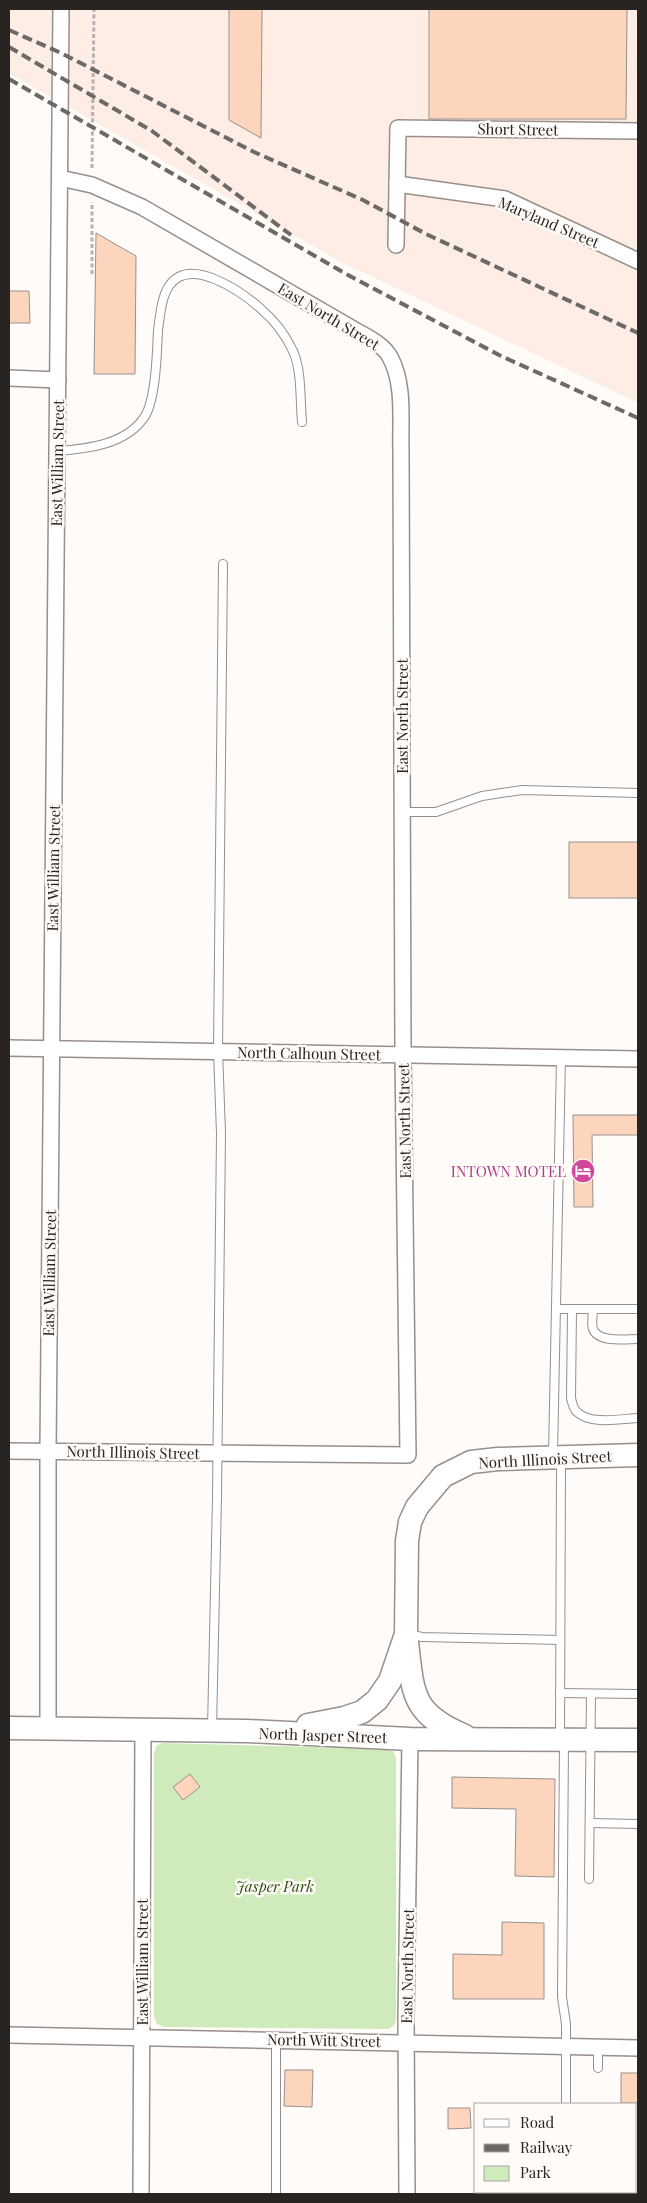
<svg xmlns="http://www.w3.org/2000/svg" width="647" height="2203" viewBox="0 0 647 2203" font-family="'Playfair Display',serif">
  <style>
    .built { fill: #fdede4 }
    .green { fill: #d0ebbb }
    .building { fill: #fdd5bd; stroke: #98918c }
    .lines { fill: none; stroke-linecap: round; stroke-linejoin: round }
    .lane-casing { stroke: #978f8b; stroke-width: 10 }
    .street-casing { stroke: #978f8b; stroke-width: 18 }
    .secondary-casing { stroke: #978f8b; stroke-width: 25 }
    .path { stroke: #b5b2af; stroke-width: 3; stroke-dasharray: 4 2.5; stroke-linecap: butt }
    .lane { stroke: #fff; stroke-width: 8 }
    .street { stroke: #fff; stroke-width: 15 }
    .secondary { stroke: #fff; stroke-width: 22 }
    .rail { stroke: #6c6967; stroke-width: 4; stroke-dasharray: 10 5; stroke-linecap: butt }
    .labels { text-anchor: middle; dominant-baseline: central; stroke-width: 5; stroke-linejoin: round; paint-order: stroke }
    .street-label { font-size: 15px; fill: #272422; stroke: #fefbf8 }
    .hotel-label { font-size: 15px; fill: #b23c85; stroke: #fefbf8; text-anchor: end }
    .park-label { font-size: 15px; font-style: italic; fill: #2f4e0d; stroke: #fefbf8 }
  </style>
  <rect width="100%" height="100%" fill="#fefbf8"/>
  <path class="built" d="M9,9H638V403L341,262L9,73Z"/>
  <path class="green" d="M162,1743L387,1749L393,1751L396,1758V2019L394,2026L388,2029L163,2027L156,2023L154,2015V1754L156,1746Z"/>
  <g class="building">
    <path d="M229,9H262L261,138L229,120Z"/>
    <path d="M429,9H627L626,119H429Z"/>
    <path d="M96,233L136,256L135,374H94Z"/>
    <path d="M9,291H29L30,323H9Z"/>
    <rect x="569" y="842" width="69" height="56"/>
    <path d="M573,1115H638V1135H592L593,1207H574Z"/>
    <path d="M190,1774L200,1787L183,1800L173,1787Z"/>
    <path d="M452,1777L555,1779L554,1877L515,1876L516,1809L452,1808Z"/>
    <path d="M502,1922L544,1923V1999H453V1954L502,1955Z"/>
    <path d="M285,2070H313L312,2107L284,2106Z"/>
    <rect x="621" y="2073" width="17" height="30"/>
    <path d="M448,2108H470L471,2128L448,2129Z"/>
  </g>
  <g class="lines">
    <g class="lane-casing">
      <g id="lane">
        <path d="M57,451C86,449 124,445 143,419C156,403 157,352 158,330C160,317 161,298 169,286C190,255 242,292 261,309C274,320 286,336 293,351C302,371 300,401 302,422"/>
        <path d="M402,812H436L482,796L522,790L638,793"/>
        <path d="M556,1309H638"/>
        <path d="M572,1309L571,1398C572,1402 573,1409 577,1412C590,1425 621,1419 638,1418"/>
        <path d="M593,1309C593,1315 591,1324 593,1329C598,1343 626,1339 638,1339"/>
        <path d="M553,1455L561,1058"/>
        <path d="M408,1634L422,1637L560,1640"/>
        <path d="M560,1693L638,1694"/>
        <path d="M212,1729L217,1497L221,1133L218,1051L223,564"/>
        <path d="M560,1737L561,1458"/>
        <path d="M564,1742L562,1997L566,2024V2104"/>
        <path d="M590,1823L638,1824"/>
        <path d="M589,1879L591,1694"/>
        <path d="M598,2068V2047"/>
        <path d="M566,2192V2194"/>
        <path d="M276,2194V2040"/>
      </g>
    </g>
    <g class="street-casing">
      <g id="street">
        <path d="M397,184L505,199L638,261"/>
        <path d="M396,245L398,128L638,131"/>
        <path d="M9,378L58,380"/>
        <path d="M9,1048L638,1059"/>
        <path d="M9,1451L408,1455L403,1055L401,451C400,421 405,384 390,357C384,346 371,339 360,333L142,207L92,185L60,178"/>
        <path d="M48,1728V1451L61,9"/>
        <path d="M9,2035L638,2048"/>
        <path d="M141,2194L143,1730"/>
        <path d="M407,2194L406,2020L410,1739"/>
      </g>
    </g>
    <g class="secondary-casing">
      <g id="secondary">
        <path d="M407,1642C413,1695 412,1714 465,1736"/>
        <path d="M308,1725L344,1718L362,1712L377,1700L390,1681L406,1634L407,1541L410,1522L417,1507L443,1476L471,1462L498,1459L638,1455"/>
        <path d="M9,1728L247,1731L410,1739L638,1740"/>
      </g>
    </g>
    <g class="path">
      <path d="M92,168L94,9"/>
      <path d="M92,274V202"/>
    </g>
    <use href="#lane" class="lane"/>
    <use href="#street" class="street"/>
    <use href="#secondary" class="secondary"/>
    <g class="rail">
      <path d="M9,30L61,53L254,152L363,200L426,234L638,333"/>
      <path d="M9,47L152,131L291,235"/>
      <path d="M9,79L346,274L501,356L638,418"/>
    </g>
  </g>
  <defs>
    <g id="hotel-disc" transform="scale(1.25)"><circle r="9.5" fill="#d1479c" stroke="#fefbf8"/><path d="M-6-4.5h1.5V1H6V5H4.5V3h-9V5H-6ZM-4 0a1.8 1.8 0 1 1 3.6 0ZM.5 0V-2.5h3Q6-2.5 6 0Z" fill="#fff"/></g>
  </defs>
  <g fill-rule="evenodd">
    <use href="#hotel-disc" x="583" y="1171"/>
  </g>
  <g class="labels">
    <g class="street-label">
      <text transform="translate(518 129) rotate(1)">Short Street</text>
      <text transform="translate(549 222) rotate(23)">Maryland Street</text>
      <text transform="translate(329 316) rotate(31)">East North Street</text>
      <text transform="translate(57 463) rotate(-89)">East William Street</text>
      <text transform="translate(402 716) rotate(-90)">East North Street</text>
      <text transform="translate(53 868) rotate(-89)">East William Street</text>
      <text transform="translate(309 1053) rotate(1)">North Calhoun Street</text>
      <text transform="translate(404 1121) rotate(-91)">East North Street</text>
      <text transform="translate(49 1273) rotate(-89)">East William Street</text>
      <text transform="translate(133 1452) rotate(1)">North Illinois Street</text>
      <text transform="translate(545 1459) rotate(-3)">North Illinois Street</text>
      <text transform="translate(323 1735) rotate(2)">North Jasper Street</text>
      <text transform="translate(142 1962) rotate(-90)">East William Street</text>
      <text transform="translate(407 1966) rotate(-89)">East North Street</text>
      <text transform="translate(324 2040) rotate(1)">North Witt Street</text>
    </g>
    <g class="hotel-label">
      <text x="566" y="1171">INTOWN MOTEL</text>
    </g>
    <g class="park-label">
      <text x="275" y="1886">Jasper Park</text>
    </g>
  </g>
  <rect width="647" height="2203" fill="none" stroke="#272422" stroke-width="20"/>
  <rect x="474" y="2103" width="162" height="90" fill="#fefbf8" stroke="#a8a5a2"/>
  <rect x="484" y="2119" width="25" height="8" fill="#ffffff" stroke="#a8a5a2"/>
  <text x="520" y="2128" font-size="15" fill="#272422">Road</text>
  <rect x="484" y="2144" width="25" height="8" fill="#6c6967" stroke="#a8a5a2"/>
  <text x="520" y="2153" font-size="15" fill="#272422">Railway</text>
  <rect x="484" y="2166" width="25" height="15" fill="#d0ebbb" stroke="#a8a5a2"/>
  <text x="520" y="2178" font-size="15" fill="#272422">Park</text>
</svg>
